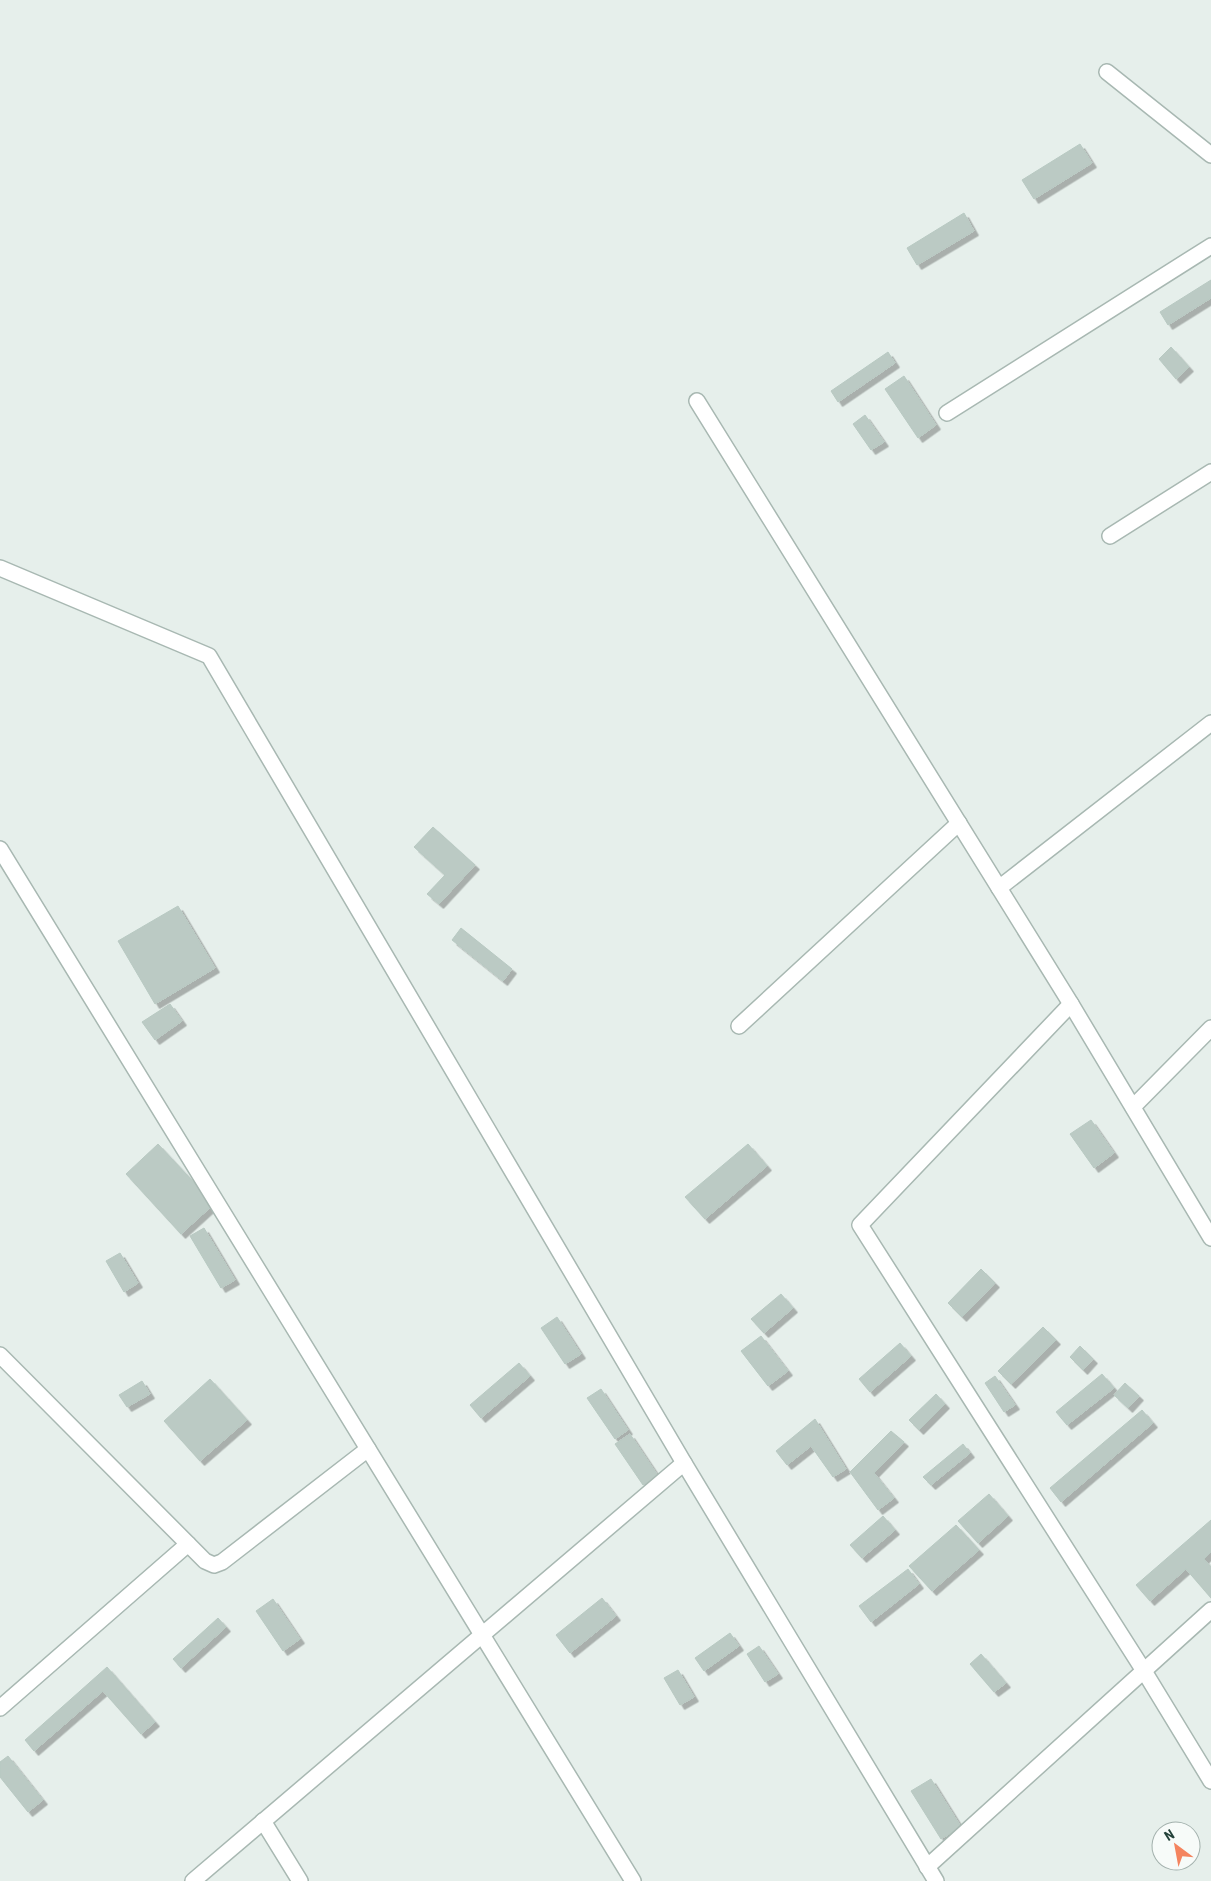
<svg xmlns="http://www.w3.org/2000/svg" width="1211" height="1881" viewBox="0 0 1211 1881" font-family="'Roboto Condensed',sans-serif">
  <style>
    .building { fill: #bbcac4; stroke: #b8c9c2; filter: url(#shadow) }
    .lines { fill: none; stroke-linecap: round; stroke-linejoin: round }
    .minor-casing { stroke: #a8b8b2; stroke-width: 18 }
    .minor { stroke: #fff; stroke-width: 15 }
  </style>
  <defs>
    <filter id="shadow"><feDropShadow dx="4.5" dy="4.5" stdDeviation="0" flood-color="#0004"/></filter>
  </defs>
  <rect width="100%" height="100%" fill="#e6efeb"/>
  <g class="building">
    <path d="M1080,144L1092,163L1034,199L1022,180Z"/>
    <path d="M964,213L974,231L917,265L907,248Z"/>
    <path d="M1211,280V298L1168,325L1160,312Z"/>
    <path d="M1171,347L1189,367L1176,379L1159,359Z"/>
    <path d="M888,352L895,363L838,402L831,391Z"/>
    <path d="M904,376L936,425L918,438L885,389Z"/>
    <path d="M865,415L884,442L871,450L853,424Z"/>
    <path d="M433,827L475,865L439,904L427,894L445,875L414,847Z"/>
    <path d="M178,906L215,968L155,1004L118,941Z"/>
    <path d="M461,928L512,969L503,981L452,940Z"/>
    <path d="M170,1004L182,1021L155,1040L142,1022Z"/>
    <path d="M1091,1120L1114,1153L1094,1168L1070,1134Z"/>
    <path d="M158,1144L214,1204L181,1234L126,1174Z"/>
    <path d="M748,1144L767,1166L705,1219L685,1197Z"/>
    <path d="M204,1228L235,1280L221,1288L190,1236Z"/>
    <path d="M120,1253L138,1283L124,1292L106,1261Z"/>
    <path d="M981,1269L995,1283L962,1317L948,1303Z"/>
    <path d="M781,1294L793,1308L764,1333L751,1319Z"/>
    <path d="M557,1317L581,1354L565,1364L541,1328Z"/>
    <path d="M1043,1327L1056,1340L1011,1384L998,1371Z"/>
    <path d="M761,1336L788,1371L768,1386L741,1351Z"/>
    <path d="M900,1343L911,1356L870,1392L859,1379Z"/>
    <path d="M1080,1346L1093,1359L1083,1370L1070,1357Z"/>
    <path d="M519,1363L530,1376L481,1418L470,1405Z"/>
    <path d="M1102,1374L1114,1388L1067,1425L1056,1412Z"/>
    <path d="M995,1376L1015,1405L1004,1412L985,1383Z"/>
    <path d="M210,1379L247,1420L200,1461L164,1421Z"/>
    <path d="M142,1381L150,1394L127,1407L119,1395Z"/>
    <path d="M1125,1383L1139,1396L1128,1408L1114,1395Z"/>
    <path d="M601,1389L628,1430L615,1439L587,1398Z"/>
    <path d="M936,1394L945,1404L919,1430L909,1420Z"/>
    <path d="M1142,1410L1153,1423L1061,1502L1050,1488Z"/>
    <path d="M815,1419L846,1469L833,1477L811,1446L787,1465L776,1451Z"/>
    <path d="M891,1431L904,1442L874,1473L894,1498L878,1510L850,1472Z"/>
    <path d="M630,1434L658,1476L643,1485L615,1444Z"/>
    <path d="M963,1444L970,1453L931,1485L923,1477Z"/>
    <path d="M989,1494L1008,1516L978,1543L958,1521Z"/>
    <path d="M883,1516L895,1530L862,1558L850,1545Z"/>
    <path d="M1211,1520V1552L1204,1559L1211,1567V1598L1186,1569L1150,1601L1136,1585Z"/>
    <path d="M956,1525L979,1550L932,1591L909,1566Z"/>
    <path d="M908,1569L919,1584L871,1622L859,1606Z"/>
    <path d="M602,1598L616,1616L570,1653L556,1635Z"/>
    <path d="M273,1599L300,1639L283,1651L256,1611Z"/>
    <path d="M218,1618L226,1627L181,1668L173,1659Z"/>
    <path d="M730,1633L739,1646L704,1671L695,1658Z"/>
    <path d="M759,1646L778,1674L765,1682L747,1654Z"/>
    <path d="M981,1654L1006,1683L994,1692L970,1664Z"/>
    <path d="M107,1667L155,1722L141,1734L103,1691L34,1751L25,1740Z"/>
    <path d="M678,1670L694,1697L680,1705L664,1678Z"/>
    <path d="M8,1756L43,1800L28,1812L0,1777V1762Z"/>
    <path d="M931,1779L961,1827L941,1839L911,1791Z"/>
  </g>
  <g class="lines">
    <g class="minor-casing">
      <g id="minor">
        <path d="M1107,72L1211,155"/>
        <path d="M697,401L1071,1004L1211,1238"/>
        <path d="M947,413L1211,246"/>
        <path d="M1110,536L1211,472"/>
        <path d="M0,568L209,656L684,1463L936,1881"/>
        <path d="M0,849L633,1881"/>
        <path d="M999,888L1211,723"/>
        <path d="M1071,1004L860,1225L1144,1671L1211,1781"/>
        <path d="M739,1026L959,823"/>
        <path d="M1133,1107L1211,1028"/>
        <path d="M0,1355L205,1561L214,1565L222,1562L368,1449"/>
        <path d="M0,1708L188,1544"/>
        <path d="M263,1821L300,1881"/>
        <path d="M927,1867L1211,1610"/>
        <path d="M193,1881L684,1463"/>
      </g>
    </g>
    <use href="#minor" class="minor"/>
  </g>
  <g transform="translate(1176 1846) rotate(328)"><circle r="24" fill="#f7fbf9" stroke="#a3b1ad"/>
  <path d="M0-4L9 19L0 12L-9 19Z" fill="#f4845f"/>
  <text y="-8" font-size="14" font-weight="bold" text-anchor="middle" fill="#24423a">N</text>
  </g>
</svg>
